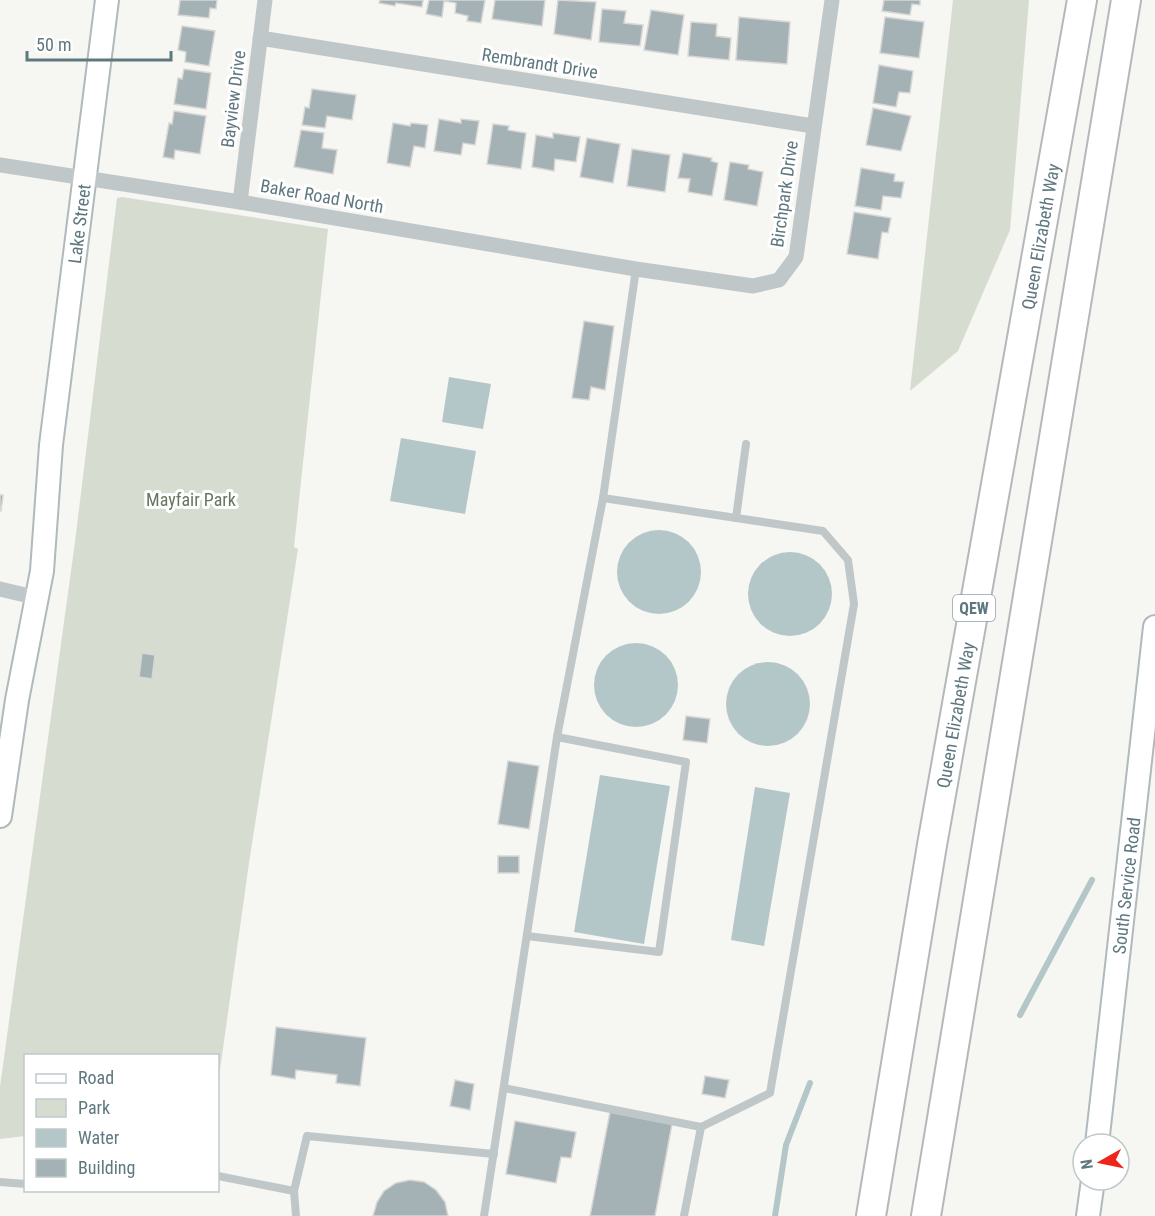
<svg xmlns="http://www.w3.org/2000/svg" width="1155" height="1216" viewBox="0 0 1155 1216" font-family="'Roboto Condensed',sans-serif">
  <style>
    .green { fill: #d7dcd1 }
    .water { fill: #b4c7c8 }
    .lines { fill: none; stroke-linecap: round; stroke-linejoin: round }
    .stream { stroke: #b4c7c8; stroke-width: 6 }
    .building { fill: #a5b2b5; stroke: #d8d7d5; stroke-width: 1.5 }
    .secondary-casing { stroke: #b0b9bc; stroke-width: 26 }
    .highway-casing { stroke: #b3b9bb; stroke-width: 32 }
    .lane { stroke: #c0c7c9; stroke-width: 8 }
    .street { stroke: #c0c7c9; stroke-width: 15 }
    .secondary { stroke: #fff; stroke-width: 22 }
    .highway { stroke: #fff; stroke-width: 28 }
    .labels { text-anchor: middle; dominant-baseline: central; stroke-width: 6; stroke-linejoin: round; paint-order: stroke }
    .shield { fill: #fff; stroke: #8fa0a6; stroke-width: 1.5 }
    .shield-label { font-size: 16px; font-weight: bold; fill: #5f7880 }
    .street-label { font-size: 18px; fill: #5f7880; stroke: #fff }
    .park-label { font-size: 18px; fill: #68775e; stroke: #fff }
  </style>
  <rect width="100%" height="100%" fill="#f6f6f2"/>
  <g class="green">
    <path d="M953,0H1029L1010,230L958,351L910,391Z"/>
    <path d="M122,197L328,229L294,547L298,549L249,863L218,1084V1056H26L25,1136L0,1139V1087L75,542L117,198Z"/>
  </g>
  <g class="water">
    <path d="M449,377L491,384L483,429L442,422Z"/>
    <path d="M401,438L476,451L465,514L390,501Z"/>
    <circle cx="659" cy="572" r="42"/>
    <circle cx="790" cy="594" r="42"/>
    <circle cx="636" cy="685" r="42"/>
    <circle cx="768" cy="704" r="42"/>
    <path d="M600,775L670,786L644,944L574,932Z"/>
    <path d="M755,787L790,793L764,946L731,940Z"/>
  </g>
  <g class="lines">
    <g class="stream">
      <path d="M1020,1015L1092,880"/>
      <path d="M775,1216L786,1145L810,1083"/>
    </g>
  </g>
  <g class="building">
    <path d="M180,0H217L216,9L210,8L209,18L178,15Z"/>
    <path d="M380,0H423L422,7L396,3L395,6L379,3Z"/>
    <path d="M429,0H485L481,23L467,21L468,16L455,13L456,3L444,1L442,17L426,14Z"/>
    <path d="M495,0H545L542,26L492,19Z"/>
    <path d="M558,0L596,2L591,40L554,34Z"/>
    <path d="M884,0H920V5L912,4L910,15L882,11Z"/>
    <path d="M602,9L626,11L624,23L643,25L640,46L599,42Z"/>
    <path d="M651,10L684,15L678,55L644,50Z"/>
    <path d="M739,17L790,22L787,64L736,60Z"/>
    <path d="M885,17L924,22L919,58L880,53Z"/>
    <path d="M691,22L717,24L716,36L731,38L729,60L688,56Z"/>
    <path d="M182,26L215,31L209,66L185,62L186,52L178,50Z"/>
    <path d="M879,65L913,71L910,93L899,92L896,107L873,103Z"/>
    <path d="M184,69L211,73L206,109L174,104L178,78L182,79Z"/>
    <path d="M312,89L356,95L352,120L327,116L325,128L302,125L305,107L309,108Z"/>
    <path d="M873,108L911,116L901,151L866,145Z"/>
    <path d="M174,111L206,116L200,154L175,150L174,159L163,157L169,123L172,124Z"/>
    <path d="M439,119L461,123V119L479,121L475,145L463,143L461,155L434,151Z"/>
    <path d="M393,123L410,126L411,123L428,125L425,148L414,146L410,167L387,163Z"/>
    <path d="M493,124L509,126L508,130L526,133L521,169L487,164Z"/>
    <path d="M301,130L324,133L322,148L337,150L333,174L294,167Z"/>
    <path d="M553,133L580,137L576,162L555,159L554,171L532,167L536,135L553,138Z"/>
    <path d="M587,138L620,144L613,183L580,177Z"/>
    <path d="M632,149L670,155L665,192L627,186Z"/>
    <path d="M683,153L712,158L711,161L718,163L712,196L688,192L690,179L678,178Z"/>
    <path d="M730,162L749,165L748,169L763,172L757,206L724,200Z"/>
    <path d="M861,168L895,174L894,181L904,182L901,198L883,196L881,210L855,206Z"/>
    <path d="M854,212L891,218L888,233L882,232L878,259L847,254Z"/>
    <path d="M584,321L614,326L605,390L591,387L589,400L572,398Z"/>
    <path d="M0,495H3L1,511H0Z"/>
    <path d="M142,653L155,655L152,679L139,677Z"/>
    <path d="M686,716L710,719L707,743L683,740Z"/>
    <path d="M508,761L539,766L529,829L498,824Z"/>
    <rect x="498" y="856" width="21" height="17"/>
    <path d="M276,1027L366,1038L360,1086L336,1083L337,1075L296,1070L295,1079L271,1075Z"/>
    <path d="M705,1076L729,1080L725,1098L702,1094Z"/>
    <path d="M455,1080L474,1084L470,1110L450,1106Z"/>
    <path d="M610,1112L672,1124L655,1216H590Z"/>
    <path d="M515,1121L576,1132L571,1158L561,1157L556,1183L506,1174Z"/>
    <path d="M410,1180L424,1182L436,1190L445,1202L448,1216H373L377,1202L384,1191L396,1183Z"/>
  </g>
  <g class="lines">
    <g class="secondary-casing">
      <g id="secondary">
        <path id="s1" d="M0,816L17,700L42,571L51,445L107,0"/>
        <path id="s2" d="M1097,1144L1155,627"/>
        <path d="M1088,1216L1093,1180"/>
      </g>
    </g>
    <g class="highway-casing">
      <g id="highway">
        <path id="s3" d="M871,1216L932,845L1082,0"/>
        <path d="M926,1216L1126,0"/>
      </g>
    </g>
    <g class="lane">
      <path d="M603,498L823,531L848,560L854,604L770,1093L701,1127"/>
      <path d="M736,518L746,444"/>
      <path d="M527,936L659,952L686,762L557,737"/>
      <path d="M504,1088L701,1127L684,1216"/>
      <path d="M218,1176L294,1191L307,1136L494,1154"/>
      <path d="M0,1182L26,1184"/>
      <path d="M294,1191L296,1216"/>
      <path d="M484,1216L557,737L603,498L636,269"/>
    </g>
    <g class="street">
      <path d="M260,38L813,126"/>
      <path d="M0,165L240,202L636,269L753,286L779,280L796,257L832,0"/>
      <path d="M240,202L265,0"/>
      <path d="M0,589L38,598"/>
    </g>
    <use href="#secondary" class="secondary"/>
    <use href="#highway" class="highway"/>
  </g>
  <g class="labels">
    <rect class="shield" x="953" y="595" width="42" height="26" rx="4.5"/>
    <g class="shield-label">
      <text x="974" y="608">QEW</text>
    </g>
    <g class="street-label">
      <text transform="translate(540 63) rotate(9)">Rembrandt Drive</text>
      <text transform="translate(233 99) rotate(-83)">Bayview Drive</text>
      <text transform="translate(784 194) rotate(-82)">Birchpark Drive</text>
      <text transform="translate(322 196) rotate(10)">Baker Road North</text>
      <text stroke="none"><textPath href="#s1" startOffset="598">Lake Street</textPath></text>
      <text stroke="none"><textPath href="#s3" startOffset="994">Queen Elizabeth Way</textPath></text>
      <text stroke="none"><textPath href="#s3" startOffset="508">Queen Elizabeth Way</textPath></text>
      <text stroke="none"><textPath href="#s2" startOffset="260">South Service Road</textPath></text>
    </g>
    <g class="park-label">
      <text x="191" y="499">Mayfair Park</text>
    </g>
  </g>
  <rect x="24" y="1054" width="195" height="138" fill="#ffffff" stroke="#bfc9cc" stroke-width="1.5"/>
  <rect x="36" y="1074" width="30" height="9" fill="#ffffff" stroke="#bfc9cc" stroke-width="1.5"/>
  <text x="78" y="1084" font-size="18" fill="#5f7880">Road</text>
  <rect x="36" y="1099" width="30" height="18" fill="#d7dcd1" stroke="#bfc9cc" stroke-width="1.5"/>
  <text x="78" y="1114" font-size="18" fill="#5f7880">Park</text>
  <rect x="36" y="1129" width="30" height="18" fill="#b4c7c8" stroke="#bfc9cc" stroke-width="1.5"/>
  <text x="78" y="1144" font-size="18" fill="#5f7880">Water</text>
  <rect x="36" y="1159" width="30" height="18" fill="#a5b2b5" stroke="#bfc9cc" stroke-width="1.5"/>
  <text x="78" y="1174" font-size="18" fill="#5f7880">Building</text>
  <g transform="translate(1101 1162) rotate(261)"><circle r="28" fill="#ffffff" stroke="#bfc9cc" stroke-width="1.5"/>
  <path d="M0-4.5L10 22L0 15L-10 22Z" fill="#ef241a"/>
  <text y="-9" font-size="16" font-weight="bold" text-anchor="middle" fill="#5f7880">N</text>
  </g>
  <path d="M27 51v9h144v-9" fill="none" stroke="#5f7880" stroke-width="3"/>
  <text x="36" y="51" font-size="18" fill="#5f7880" stroke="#ffffff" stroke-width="4.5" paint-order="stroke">50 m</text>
</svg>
